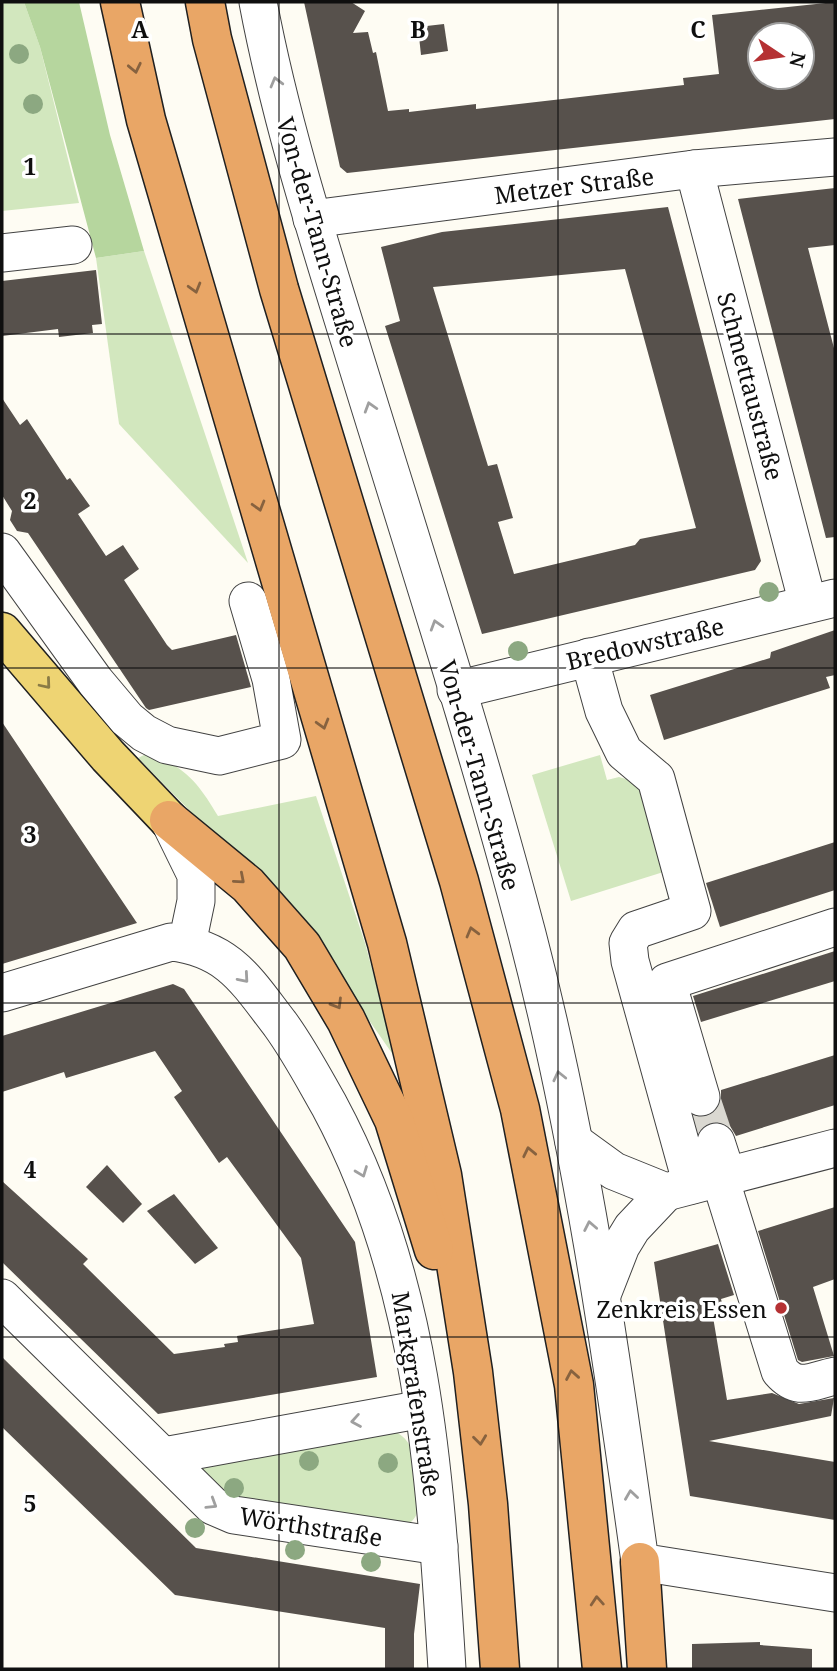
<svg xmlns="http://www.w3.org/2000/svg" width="837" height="1671" viewBox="0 0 837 1671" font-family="'Noto Serif',serif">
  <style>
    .green { fill: #d2e7be }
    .forest { fill: #b6d69e }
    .building { fill: #57514c; fill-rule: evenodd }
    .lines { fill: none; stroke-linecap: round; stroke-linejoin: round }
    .minor-tunnel { stroke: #dad8d1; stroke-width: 37; stroke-dasharray: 37 18; stroke-linecap: butt }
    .minor-casing { stroke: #424242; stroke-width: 39 }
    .major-casing { stroke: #202020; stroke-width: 41 }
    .highway-casing { stroke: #202020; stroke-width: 41 }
    .minor { stroke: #fff; stroke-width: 37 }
    .major { stroke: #eed473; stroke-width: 38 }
    .highway { stroke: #e9a666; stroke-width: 38 }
    .tree { fill: #8ca881 }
    .oneway { stroke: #87623f }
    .oneway2 { stroke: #9f9f9f }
    .oneway3 { stroke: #8a7b46 }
    .grid { fill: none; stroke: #0f0f0f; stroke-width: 2; stroke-opacity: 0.55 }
    .poi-dot { fill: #b53133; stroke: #fff; stroke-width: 2.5 }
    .labels { text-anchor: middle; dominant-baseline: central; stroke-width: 7; stroke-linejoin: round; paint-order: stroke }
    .street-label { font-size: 24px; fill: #0f0f0f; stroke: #fff }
    .poi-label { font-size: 24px; fill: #0f0f0f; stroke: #fff; text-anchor: end }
    .grid-label { font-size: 23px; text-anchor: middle; font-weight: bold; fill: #0f0f0f; stroke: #fff; stroke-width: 7; stroke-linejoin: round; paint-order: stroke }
  </style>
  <rect width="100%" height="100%" fill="#fefcf3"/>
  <g class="green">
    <path d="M2,2H24L40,47L79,203L2,211Z"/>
    <path d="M144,251L248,563L119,424L96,258Z"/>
    <path d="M146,754C184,764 199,784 218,816L316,796L365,943L396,1059L304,927L138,758Z"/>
    <path d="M600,755L607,780L619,777L650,786L673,869L571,901L532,775Z"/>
    <path d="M390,1429C411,1438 413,1450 415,1471C417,1486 424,1511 411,1522C395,1536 244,1499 216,1492L200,1466Z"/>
  </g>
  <path class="forest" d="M24,2H79L110,135L144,251L96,258L40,47Z"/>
  <g class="building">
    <path d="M304,2H351L365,11L353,33L368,32L373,53L376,52L388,111L409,109V112L476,104V109L684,85L683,78L719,74L712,15L835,2V119L347,173L340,167ZM760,35H802V77H760Z"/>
    <path d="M444,24L448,51L421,55L418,27Z"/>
    <path d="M835,188V245L808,248L835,352V537L826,538L738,199Z"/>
    <path d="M668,207L761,561L755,570L482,634L385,326L400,321L381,247L442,232ZM625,269L696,528L640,539L635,545L514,574L498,522L513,518L497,464L488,466L433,287Z"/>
    <path d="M96,270L102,324L92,325L93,333L59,337L58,329L2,336V281Z"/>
    <path d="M2,398L20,425L27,419L67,480L70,478L90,506L78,514L106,556L123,545L139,569L124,580L167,645L172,650L236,635L251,687L149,710L146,708L28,533L17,531L10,520L12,511L2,495Z"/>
    <path d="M835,630V675L826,677L830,688L664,740L650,695L770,658L771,652Z"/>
    <path d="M2,722L71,825L137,923L2,964Z"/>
    <path d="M835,842V890L720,927L706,883Z"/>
    <path d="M835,951V981L701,1022L693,996Z"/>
    <path d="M173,984L184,989L355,1242L377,1377L158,1414L2,1262V1181L88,1259L83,1264L174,1354L225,1347L224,1344L238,1342L237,1336L249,1334L314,1324L301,1258L227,1157L219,1163L174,1097L182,1091L155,1051L66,1078L64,1072L2,1092V1036Z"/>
    <path d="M835,1055V1105L736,1136L730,1126L720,1121L709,1122L699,1131L695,1117H706L716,1112L721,1103V1090Z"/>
    <path d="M107,1165L142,1204L123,1223L86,1187Z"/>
    <path d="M174,1194L218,1248L195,1264L147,1211Z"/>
    <path d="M835,1207V1279L813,1287L834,1356L802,1362L798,1360L758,1231Z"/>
    <path d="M718,1244L734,1295L721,1299L723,1307L712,1311L727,1400L772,1393L799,1404L834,1398L831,1416L709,1441L835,1462V1520L690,1496L654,1262Z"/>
    <path d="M2,1357L196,1548L420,1584L414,1634V1669H385V1628L175,1595L2,1427Z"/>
    <path d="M760,1642V1645L812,1649V1669H692V1644Z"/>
  </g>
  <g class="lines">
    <path class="minor-tunnel" d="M701,1097L716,1142"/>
    <g class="minor-casing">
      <g id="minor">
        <path d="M258,2C280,118 316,232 351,345C411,541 475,736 527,934C581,1141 611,1351 640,1562L835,1593"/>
        <path d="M694,169L808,604"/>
        <path d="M312,219L694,169L835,157"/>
        <path d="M2,253L73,245"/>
        <path d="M2,552L95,681L127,719L144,733L167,745L219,756L282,740L271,679L248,601"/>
        <path d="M589,657L604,711L624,752L656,779L692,911L636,930L628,943L630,961L692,1185"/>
        <path d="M456,690L835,598"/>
        <path d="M169,820L196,875V901L187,944"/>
        <path d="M2,993L171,942C229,949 246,980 280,1024C299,1050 313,1077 329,1105C424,1281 435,1474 447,1669"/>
        <path d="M701,1097L667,982L835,927"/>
        <path d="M574,1142L614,1171L666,1192L835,1148"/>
        <path d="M716,1142L727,1176"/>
        <path d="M720,1178L780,1371C798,1392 811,1381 835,1376"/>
        <path d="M603,1292L621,1246L632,1228L666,1192"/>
        <path d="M2,1298L213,1506L234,1515L439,1546"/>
        <path d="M164,1456L423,1409"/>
      </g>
    </g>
    <g class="major-casing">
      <path id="major" d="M2,632L108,756L169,820"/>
    </g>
    <g class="highway-casing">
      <g id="highway">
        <path d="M120,2L146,120L387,943L442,1175L473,1372L488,1504L500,1669"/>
        <path d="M205,2L212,39L279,289L459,881L520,1109L574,1385L602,1669"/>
        <path d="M169,820L248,885L302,946L346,1020L394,1120L434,1250"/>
        <path d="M640,1562L647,1669"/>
      </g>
    </g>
    <use href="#minor" class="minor"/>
    <use href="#major" class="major"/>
    <use href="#highway" class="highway"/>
  </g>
  <g class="tree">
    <circle cx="19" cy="54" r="10"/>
    <circle cx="33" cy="104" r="10"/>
    <circle cx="769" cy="592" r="10"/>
    <circle cx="518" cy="651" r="10"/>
    <circle cx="309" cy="1461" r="10"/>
    <circle cx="388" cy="1463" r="10"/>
    <circle cx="234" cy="1488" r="10"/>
    <circle cx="195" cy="1528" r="10"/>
    <circle cx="295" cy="1550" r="10"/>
    <circle cx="371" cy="1562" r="10"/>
  </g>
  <defs><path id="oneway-chevron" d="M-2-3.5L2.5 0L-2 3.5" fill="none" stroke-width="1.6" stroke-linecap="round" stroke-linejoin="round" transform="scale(1.75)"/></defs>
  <g class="oneway">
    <use href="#oneway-chevron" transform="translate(135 68) rotate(78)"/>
    <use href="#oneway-chevron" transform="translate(195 288) rotate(74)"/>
    <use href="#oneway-chevron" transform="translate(259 506) rotate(74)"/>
    <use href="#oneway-chevron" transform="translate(323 724) rotate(74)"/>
    <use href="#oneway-chevron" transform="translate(240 879) rotate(41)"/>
    <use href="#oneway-chevron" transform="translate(472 932) rotate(-105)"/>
    <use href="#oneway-chevron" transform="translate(337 1004) rotate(59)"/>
    <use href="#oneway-chevron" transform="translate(529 1152) rotate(-102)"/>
    <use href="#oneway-chevron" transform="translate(572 1375) rotate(-100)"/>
    <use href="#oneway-chevron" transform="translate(480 1440) rotate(83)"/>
    <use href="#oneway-chevron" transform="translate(597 1601) rotate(-94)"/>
  </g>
  <g class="oneway2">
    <use href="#oneway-chevron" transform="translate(276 82) rotate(-105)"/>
    <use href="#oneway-chevron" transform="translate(370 407) rotate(-107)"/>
    <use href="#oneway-chevron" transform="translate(436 625) rotate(-107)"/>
    <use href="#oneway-chevron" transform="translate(244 978) rotate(49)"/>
    <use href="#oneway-chevron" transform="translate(559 1076) rotate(-103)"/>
    <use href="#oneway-chevron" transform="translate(362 1172) rotate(69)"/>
    <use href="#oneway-chevron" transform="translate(590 1226) rotate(-101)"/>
    <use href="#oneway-chevron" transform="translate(356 1421) rotate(170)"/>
    <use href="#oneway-chevron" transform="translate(631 1495) rotate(-98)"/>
    <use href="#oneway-chevron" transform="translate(212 1504) rotate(32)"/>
  </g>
  <use class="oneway3" href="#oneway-chevron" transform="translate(46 684) rotate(50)"/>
  <path class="grid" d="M279,2V1669M558,2V1669M2,334H835M2,668H835M2,1003H835M2,1337H835"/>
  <circle class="poi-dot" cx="781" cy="1308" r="7"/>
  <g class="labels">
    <g class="street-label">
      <text transform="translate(574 185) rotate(-7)">Metzer Straße</text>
      <text transform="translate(318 232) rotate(74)">Von-der-Tann-Straße</text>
      <text transform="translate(751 386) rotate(75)">Schmettaustraße</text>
      <text transform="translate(645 643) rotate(-13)">Bredowstraße</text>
      <text transform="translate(480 775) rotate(74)">Von-der-Tann-Straße</text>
      <text transform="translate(417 1394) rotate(81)">Markgrafenstraße</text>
      <text transform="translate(311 1526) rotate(9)">Wörthstraße</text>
    </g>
    <g class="poi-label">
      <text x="767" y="1308">Zenkreis Essen</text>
    </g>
  </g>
  <g class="grid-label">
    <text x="140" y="38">A</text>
    <text x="418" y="38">B</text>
    <text x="698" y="38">C</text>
    <text x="30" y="175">1</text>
    <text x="30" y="509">2</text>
    <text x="30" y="843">3</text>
    <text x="30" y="1178">4</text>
    <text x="30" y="1512">5</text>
  </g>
  <rect width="837" height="1671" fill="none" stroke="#0f0f0f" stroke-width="7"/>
  <g transform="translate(781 56) rotate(103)"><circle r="33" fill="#ffffff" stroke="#9f9f9f" stroke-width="2"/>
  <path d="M0-5L12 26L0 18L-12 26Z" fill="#b53133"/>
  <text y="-10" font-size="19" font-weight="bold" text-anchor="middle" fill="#0f0f0f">N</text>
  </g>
</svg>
